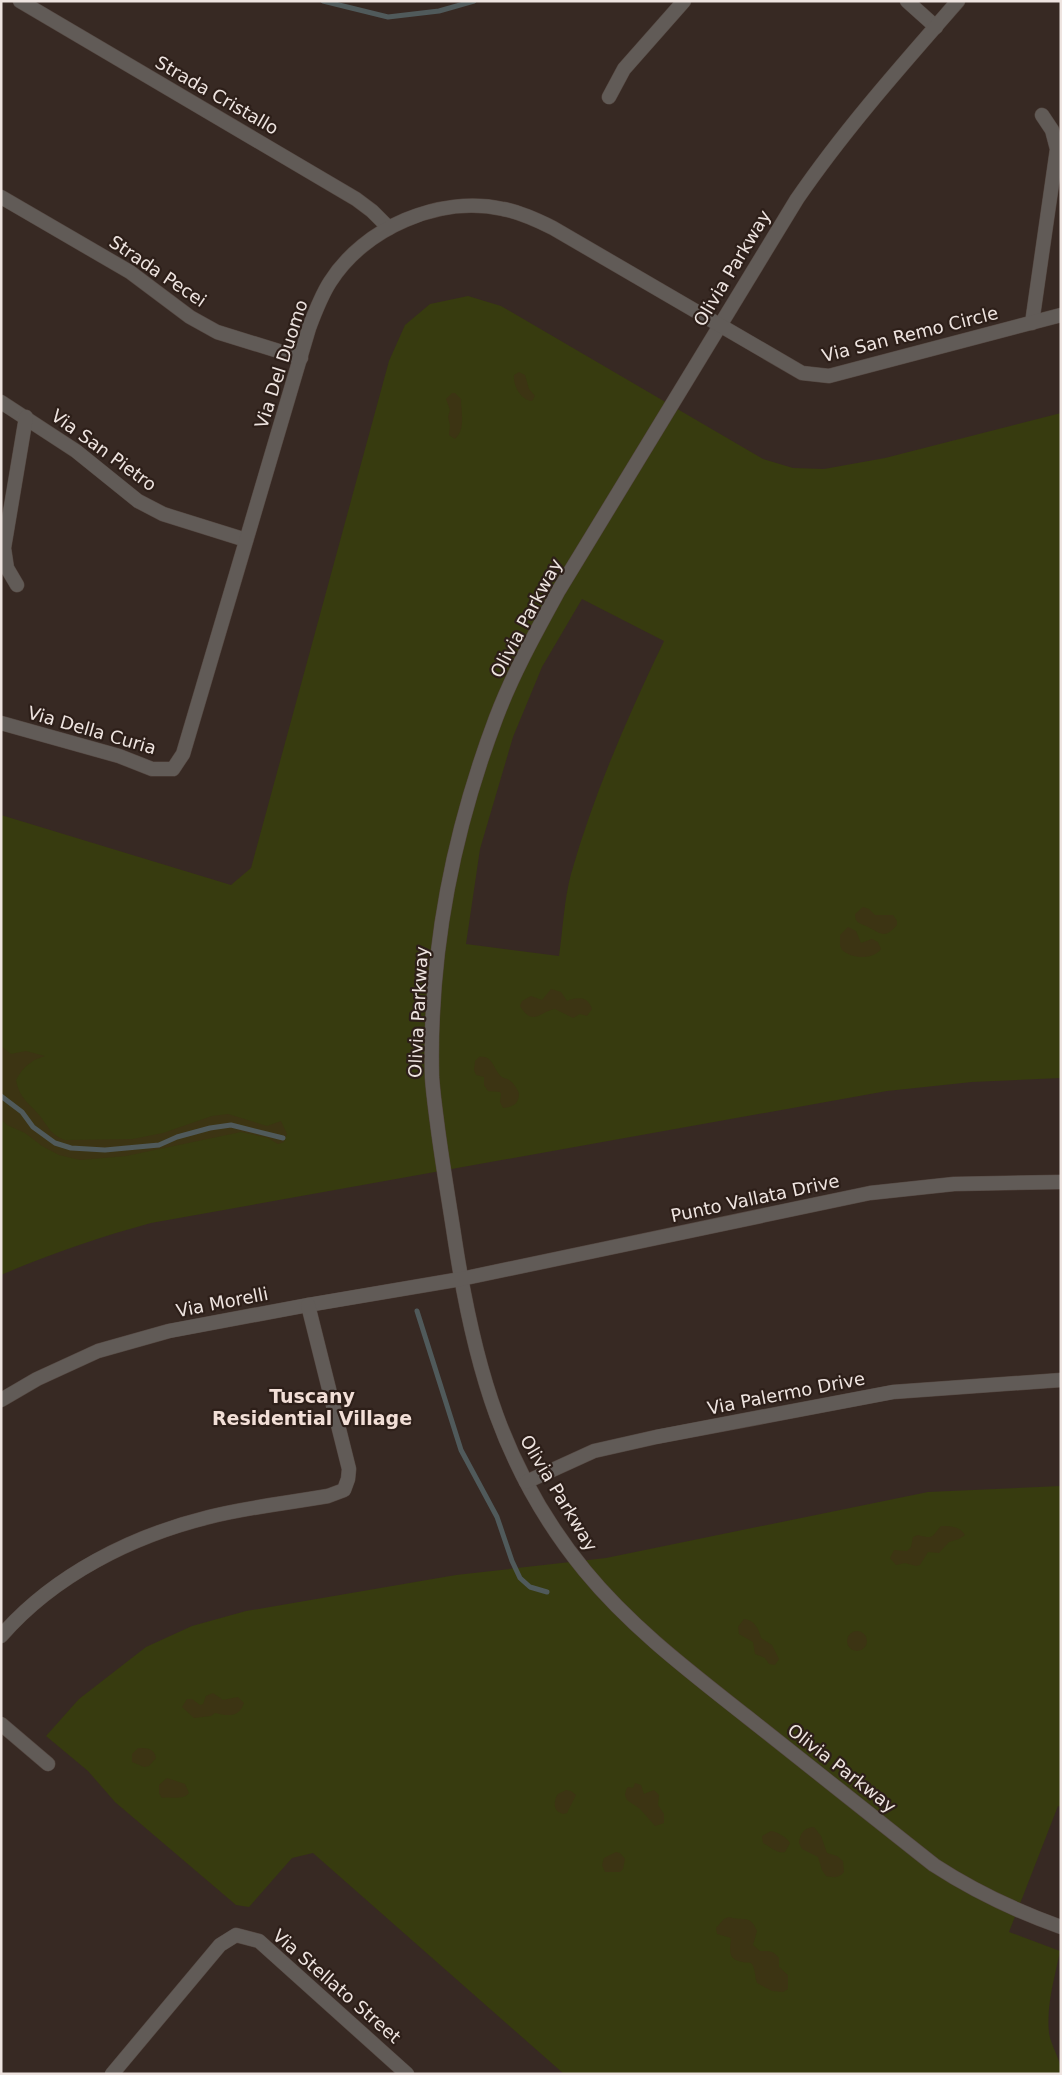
<svg xmlns="http://www.w3.org/2000/svg" width="1062" height="2075" viewBox="0 0 1062 2075" font-family="'DejaVu Sans',sans-serif">
  <style>
    .green { fill: #373b0f; fill-rule: evenodd }
    .sand { fill: #3c3413 }
    .lines { fill: none; stroke-linecap: round; stroke-linejoin: round }
    .stream { stroke: #505a5b; stroke-width: 5 }
    .minor-casing { stroke: #544741; stroke-width: 15 }
    .minor { stroke: #615b57; stroke-width: 14 }
    .labels { text-anchor: middle; dominant-baseline: central; stroke-width: 4.5; stroke-linejoin: round; paint-order: stroke }
    .street-label { font-size: 18px; fill: #eee4e0; stroke: #2d1f19 }
    .neighbourhood-label { font-size: 19px; font-weight: bold; fill: #f2dfd7; stroke: #2d1f19 }
  </style>
  <rect width="100%" height="100%" fill="#372923"/>
  <g class="green">
    <path d="M468,296L501,306L763,459L793,468L824,469L885,458L1061,413V1078L972,1082L887,1091L151,1223C99,1237 50,1254 1,1275V815L231,885L251,868L389,361L405,325L430,304ZM582,599L664,641C628,716 594,793 571,874C564,900 563,929 559,956L466,944L480,849L513,737L542,667Z"/>
    <path d="M1061,1486V1807L1058,1806L1009,1932L1060,1951C1055,1977 1046,2005 1049,2033C1051,2047 1061,2058 1061,2074H564L313,1853L292,1858L249,1907L236,1905L115,1802L88,1771L46,1736L79,1699L146,1647L192,1626L246,1611L456,1575L606,1558L928,1492Z"/>
  </g>
  <g class="sand">
    <path d="M519,372L525,375L529,389L535,396L532,401C521,400 513,386 514,375Z"/>
    <path d="M452,393H455L461,399C461,413 466,429 455,439L449,435L450,425L448,417L450,410L446,399Z"/>
    <path d="M863,907L869,909L875,915H893L897,921V925C884,940 881,933 868,927C861,923 855,924 855,914Z"/>
    <path d="M848,927L856,931L861,943L872,939L878,942L881,949C873,960 852,959 842,950L840,945V935Z"/>
    <path d="M551,989L561,992L567,1001C577,997 588,996 592,1009L587,1016L580,1014L573,1018L555,1009C539,1012 533,1027 520,1006L522,1001L531,996L542,1000Z"/>
    <path d="M1,1046L11,1054L26,1051L45,1056C31,1060 23,1067 16,1080C20,1099 28,1102 40,1116C48,1127 52,1136 65,1140L133,1139L163,1133L212,1116L228,1114L267,1126L281,1121L287,1134L284,1142L278,1144L268,1138L241,1132L126,1156L80,1160L59,1155L42,1146L25,1133L7,1125L1,1119Z"/>
    <path d="M479,1057C492,1055 493,1067 499,1074C501,1078 506,1078 509,1080C514,1083 517,1089 519,1093C519,1104 513,1107 503,1108L500,1102L501,1094L500,1092L488,1091L484,1085V1077L476,1075L474,1070L475,1061Z"/>
    <path d="M941,1526C950,1526 960,1526 965,1535L959,1539L949,1542L939,1553L928,1552L920,1565L916,1566L905,1563L896,1565L890,1558L894,1550L907,1551L911,1547L913,1537L918,1535C933,1539 931,1538 941,1526Z"/>
    <path d="M744,1619C755,1620 759,1630 761,1638L772,1645L779,1659L775,1665L769,1664L765,1658L755,1654L753,1642L739,1634L738,1627Z"/>
    <circle cx="857" cy="1641" r="10"/>
    <path d="M213,1693L223,1700L238,1697L244,1703C239,1718 228,1716 215,1713L211,1716L194,1718L182,1707L187,1699H192L200,1705L203,1704L206,1696Z"/>
    <path d="M138,1748C147,1748 154,1748 156,1758L149,1766L144,1767L132,1762V1754Z"/>
    <path d="M167,1778L185,1784L189,1793C182,1801 171,1796 162,1798L159,1793V1785Z"/>
    <path d="M635,1783L641,1785L644,1794L654,1790L659,1795L658,1805L664,1814V1823L655,1826L640,1809L627,1800L625,1795L626,1790L628,1787L633,1788Z"/>
    <path d="M566,1790L571,1791L576,1795L567,1813L563,1814C553,1811 553,1802 558,1794Z"/>
    <path d="M814,1827L821,1836L827,1853L837,1856L843,1861L844,1872C839,1878 834,1878 826,1876L822,1870L818,1857L802,1849L799,1843C800,1833 804,1828 814,1827Z"/>
    <path d="M771,1831C778,1832 786,1837 790,1843L785,1852C777,1854 771,1847 763,1843L762,1836Z"/>
    <path d="M616,1852L620,1853L625,1859L623,1869L620,1872H605L602,1865L604,1858Z"/>
    <path d="M729,1917C742,1922 750,1913 757,1931L753,1945L760,1951C768,1951 773,1950 779,1958V1967L788,1975V1989L783,1992L772,1991L757,1983C755,1978 755,1966 751,1963C749,1962 745,1963 743,1962C727,1960 730,1950 731,1938L717,1934L716,1928L724,1919Z"/>
  </g>
  <g class="lines">
    <g class="stream">
      <path d="M323,1L388,17L439,11L474,1"/>
      <path d="M1,1096L22,1112L33,1127L55,1143L71,1148L105,1150L159,1145L177,1137L210,1128L231,1125L283,1138"/>
      <path d="M417,1311L461,1450L497,1517L512,1561L520,1578L530,1587L547,1592"/>
    </g>
    <g class="minor-casing">
      <g id="minor">
        <path d="M20,1L356,199L372,211L389,228"/>
        <path d="M907,1L936,27"/>
        <path d="M958,1C902,65 845,129 797,199L559,590C536,632 513,673 496,718C453,832 429,955 432,1077C433,1092 435,1107 437,1122C442,1162 449,1201 455,1241C474,1365 503,1471 585,1571C631,1627 689,1671 746,1716C809,1766 871,1815 934,1865C974,1891 1016,1911 1061,1927"/>
        <path d="M609,97L624,69L684,1"/>
        <path d="M1,197L130,272L190,317L217,332L301,358"/>
        <path d="M1032,323L1057,149L1052,130L1042,115"/>
        <path d="M1,402L76,451L138,501L163,514L246,540"/>
        <path d="M17,585L7,568L4,548L26,417"/>
        <path d="M1,723L119,756L152,769H173L183,754L309,328C315,312 321,296 330,282C364,228 439,195 503,209C520,212 537,220 553,228L802,373L829,376L1061,315"/>
        <path d="M1,1400L37,1379L98,1351L169,1331L308,1305L461,1279L870,1193L954,1184L1061,1182"/>
        <path d="M526,1482L594,1451L656,1437L893,1392L1061,1380"/>
        <path d="M1,1636C54,1575 132,1536 209,1517C248,1507 289,1503 328,1496L344,1490L348,1479L349,1469L308,1305"/>
        <path d="M1,1724L48,1764"/>
        <path d="M112,2074L220,1945L236,1935L259,1941L407,2074"/>
      </g>
    </g>
    <use href="#minor" class="minor"/>
  </g>
  <g class="labels">
    <g class="street-label">
      <text transform="translate(217 95) rotate(30)">Strada Cristallo</text>
      <text transform="translate(732 268) rotate(-59)">Olivia Parkway</text>
      <text transform="translate(158 271) rotate(34)">Strada Pecei</text>
      <text transform="translate(910 334) rotate(-14)">Via San Remo Circle</text>
      <text transform="translate(281 364) rotate(-72)">Via Del Duomo</text>
      <text transform="translate(104 450) rotate(36)">Via San Pietro</text>
      <text transform="translate(526 618) rotate(-62)">Olivia Parkway</text>
      <text transform="translate(92 730) rotate(16)">Via Della Curia</text>
      <text transform="translate(418 1012) rotate(-87)">Olivia Parkway</text>
      <text transform="translate(755 1198) rotate(-12)">Punto Vallata Drive</text>
      <text transform="translate(222 1302) rotate(-11)">Via Morelli</text>
      <text transform="translate(786 1393) rotate(-11)">Via Palermo Drive</text>
      <text transform="translate(559 1493) rotate(59)">Olivia Parkway</text>
      <text transform="translate(842 1768) rotate(38)">Olivia Parkway</text>
      <text transform="translate(337 1986) rotate(41)">Via Stellato Street</text>
    </g>
    <g class="neighbourhood-label">
      <text x="312" y="1396">Tuscany<tspan x="312" dy="22">Residential Village</tspan></text>
    </g>
  </g>
  <rect width="1062" height="2075" fill="none" stroke="#eee4e0" stroke-width="5"/>
</svg>
